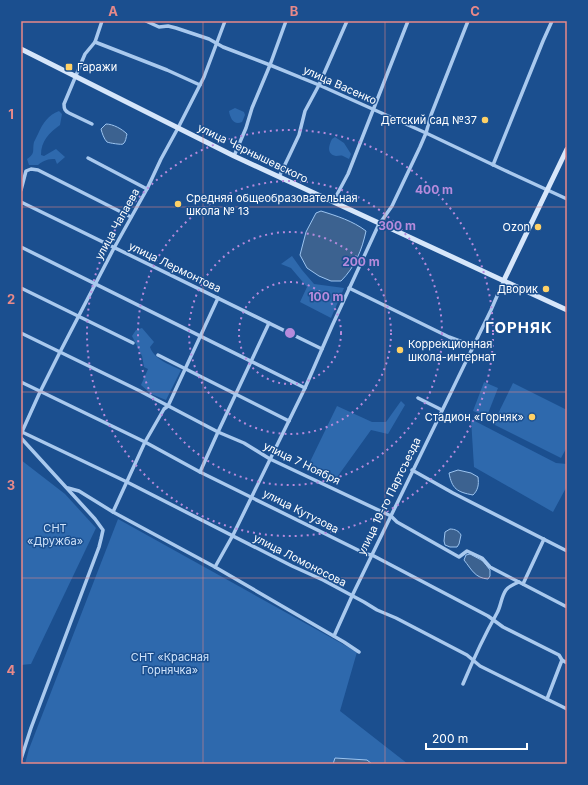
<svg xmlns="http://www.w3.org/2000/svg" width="588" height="785" viewBox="0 0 588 785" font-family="Inter,sans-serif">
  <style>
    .green { fill: #2e69ad }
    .water { fill: #3c6290; stroke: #9cc4f0 }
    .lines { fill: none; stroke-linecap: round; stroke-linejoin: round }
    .street { stroke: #a9c9ee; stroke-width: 3.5 }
    .secondary { stroke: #d6e6fa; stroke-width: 5 }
    .grid { fill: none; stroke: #e88989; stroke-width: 1; stroke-opacity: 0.55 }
    .ring { fill: none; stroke: #b68bdc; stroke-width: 2; stroke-dasharray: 2 4 }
    .poi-dot { fill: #ffd166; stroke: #1b4f8f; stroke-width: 1.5 }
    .labels { text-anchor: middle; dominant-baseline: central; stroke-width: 3; stroke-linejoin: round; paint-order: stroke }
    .poi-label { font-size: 11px; fill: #fff; stroke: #1b4f8f; text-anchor: end }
    .street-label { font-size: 11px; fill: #fff; stroke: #1b4f8f }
    .park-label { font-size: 11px; fill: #cfe3fa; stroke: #1b4f8f }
    .district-label { font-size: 15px; font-weight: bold; letter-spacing: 1px; fill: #fff; stroke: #1b4f8f }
    .centre { fill: #b68bdc; stroke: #1b4f8f; stroke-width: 2 }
    .ring-label { font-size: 12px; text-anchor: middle; font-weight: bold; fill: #b68bdc; stroke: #1b4f8f; stroke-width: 3; stroke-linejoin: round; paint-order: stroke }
    .neatline { fill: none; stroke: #e88989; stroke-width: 1.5 }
    .grid-label { font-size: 13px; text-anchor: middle; font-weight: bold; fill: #e88989 }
  </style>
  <rect width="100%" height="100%" fill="#1b4f8f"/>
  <g class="green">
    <path d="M235,108L244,112L245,115L242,122C234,126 230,118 229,111Z"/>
    <path d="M59,111L62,114L60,125C49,133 41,141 41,155L44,156L56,149L65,157L57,164L55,159C48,159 44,160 38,165H29L27,159C36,153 32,151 34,142C35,140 37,136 38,134C43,123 48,115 59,111Z"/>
    <path d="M335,137L344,143L351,154L349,159C347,158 345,157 343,156C341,155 338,156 336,156C326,154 329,145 332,139Z"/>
    <path d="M292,256L302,270L314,284L344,288L331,318L300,302L307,287L291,268L281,264Z"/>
    <path d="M142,328L154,342L150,347C154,359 170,365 181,370L166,400L151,394L141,385L148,369L144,367L142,356L132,336L136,330Z"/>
    <path d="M484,382L498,388L487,416L473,411Z"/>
    <path d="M513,383L567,410V447L561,458L493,424Z"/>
    <path d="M401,401L405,405L388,434L371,430L335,480L307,468L337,406L372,422H386Z"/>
    <path d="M471,419L556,463L567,464V486L553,512L474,467Z"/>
    <path d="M21,460L65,494L96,528L31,664L21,665Z"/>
    <path d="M118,519L357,652L340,711L408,764H25L29,749Z"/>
  </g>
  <g class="water">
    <path d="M106,124C113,124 122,129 127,134C126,137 126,142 123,144C122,145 109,143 107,142C104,139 102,133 101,129Z"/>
    <path d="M321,211C337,216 353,221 366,231C362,250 355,267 341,281H331L319,276L307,268L300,255L306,232L316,213Z"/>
    <path d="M458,470L471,473L478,477C479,485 478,490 473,495C457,492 452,489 449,473Z"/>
    <path d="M450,529C455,529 459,531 461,535L459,544L457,547H450L445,545L444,541L445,532Z"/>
    <path d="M470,554L483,561L490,570V576L488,579C475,578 472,570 464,560L466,555Z"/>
    <path d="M335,758L367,760L372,764H333Z"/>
  </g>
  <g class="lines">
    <g class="street">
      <path d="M146,21L159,27L168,26L176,28L209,39L223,47L270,65L319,85L426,133L504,170L567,199"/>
      <path d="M95,42L167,70L200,85"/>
      <path d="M92,124L69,113C65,111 64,109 64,104L85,54L95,42L102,21"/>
      <path d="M234,156L246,128L252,108L270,65L286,21"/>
      <path d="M88,158L147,189"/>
      <path d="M493,165L543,41L552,21"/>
      <path d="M279,177L291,152L299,135L305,111L319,85L347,21"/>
      <path d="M21,190L26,171L31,169L38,170L131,217"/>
      <path d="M21,202L322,349"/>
      <path d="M333,202L348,174L408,21"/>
      <path d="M21,247L305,388"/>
      <path d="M21,288L133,343"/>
      <path d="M349,288L449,337L473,346"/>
      <path d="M21,333L138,390L218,432L244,443L270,459L391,516L397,522L459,557L467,551L482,558L490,567L567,607"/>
      <path d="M158,355L289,421"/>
      <path d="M21,382L145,442L200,472L366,554L372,555L488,616L503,627L559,655L562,660L567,663"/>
      <path d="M418,398L442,410"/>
      <path d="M22,432L127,482L292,566L323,580L364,602L377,610L396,618L467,655L480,666L567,709"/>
      <path d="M21,434L40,392L60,352L114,248L147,189L161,159L178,128L204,77L225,21"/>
      <path d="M21,438L95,519L103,530L101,539L99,547L31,728L21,759"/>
      <path d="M412,470L453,493L567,551"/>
      <path d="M200,472L218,432L269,323"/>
      <path d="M68,488L79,491L113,512L215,567L344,642L359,652"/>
      <path d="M113,512L145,442L164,409L168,406L218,298"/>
      <path d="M215,567L233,535L305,388L332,326L378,226L392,206L420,147L426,133L431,115L468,21"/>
      <path d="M523,584L544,539"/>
      <path d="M334,636L352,596L491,310L504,280"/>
      <path d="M463,684C473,660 484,636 497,613C501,606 501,597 506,590C509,586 514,584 519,582"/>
      <path d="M547,699L562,660"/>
    </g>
    <g class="secondary">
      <path d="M21,49L234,156L567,310"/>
      <path d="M504,280L567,149"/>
    </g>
  </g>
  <path class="grid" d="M203,21V764M385,21V764M21,207H567M21,392H567M21,578H567"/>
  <g class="ring">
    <circle cx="290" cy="333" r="51"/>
    <circle cx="290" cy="333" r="101"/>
    <circle cx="290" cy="333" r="152"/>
    <circle cx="290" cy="333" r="203"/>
  </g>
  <g class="poi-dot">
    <rect x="65" y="63" width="8" height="8" rx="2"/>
    <circle cx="485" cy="120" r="4"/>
    <circle cx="178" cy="204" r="4"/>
    <circle cx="538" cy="227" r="4"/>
    <circle cx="546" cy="289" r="4"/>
    <circle cx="400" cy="350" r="4"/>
    <circle cx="532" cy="417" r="4"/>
  </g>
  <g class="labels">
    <g class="poi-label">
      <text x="77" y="67" text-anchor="start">Гаражи</text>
      <text x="477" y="120">Детский сад №37</text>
      <text x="186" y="198" text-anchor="start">Средняя общеобразовательная<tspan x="186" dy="13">школа № 13</tspan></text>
      <text x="530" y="227">Ozon</text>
      <text x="538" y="289">Дворик</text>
      <text x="408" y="344" text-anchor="start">Коррекционная<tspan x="408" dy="13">школа-интернат</tspan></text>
      <text x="524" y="417">Стадион «Горняк»</text>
    </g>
    <g class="street-label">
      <text transform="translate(340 85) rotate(24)">улица Васенко</text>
      <text transform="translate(253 153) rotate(26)">улица Чернышевского</text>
      <text transform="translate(117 224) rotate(-61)">улица Чапаева</text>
      <text transform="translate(175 267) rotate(26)">улица Лермонтова</text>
      <text transform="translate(302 463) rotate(26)">улица 7 Ноября</text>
      <text transform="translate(389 496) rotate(-64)">улица 19-го Партсъезда</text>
      <text transform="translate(301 511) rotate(27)">улица Кутузова</text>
      <text transform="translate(300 560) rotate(27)">улица Ломоносова</text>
    </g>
    <g class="park-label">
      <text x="55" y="528">СНТ<tspan x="55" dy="13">«Дружба»</tspan></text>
      <text x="170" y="657">СНТ «Красная<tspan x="170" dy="13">Горнячка»</tspan></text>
    </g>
    <g class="district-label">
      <text x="519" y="327">ГОРНЯК</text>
    </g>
  </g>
  <circle cx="290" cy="333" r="6" class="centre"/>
  <g class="ring-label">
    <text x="434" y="194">400 m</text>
    <text x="397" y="230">300 m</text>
    <text x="361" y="266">200 m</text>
    <text x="326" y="301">100 m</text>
  </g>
  <rect width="588" height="785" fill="none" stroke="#1b4f8f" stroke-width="44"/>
  <path d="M426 743v6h101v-6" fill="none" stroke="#ffffff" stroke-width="2"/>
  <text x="432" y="743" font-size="12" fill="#ffffff" stroke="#1b4f8f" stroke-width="3" paint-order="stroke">200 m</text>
  <rect x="22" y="22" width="544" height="741" class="neatline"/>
  <g class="grid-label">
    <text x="113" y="16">A</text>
    <text x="294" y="16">B</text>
    <text x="475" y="16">C</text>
    <text x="11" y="119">1</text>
    <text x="11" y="304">2</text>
    <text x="11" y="490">3</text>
    <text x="11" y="675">4</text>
  </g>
</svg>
